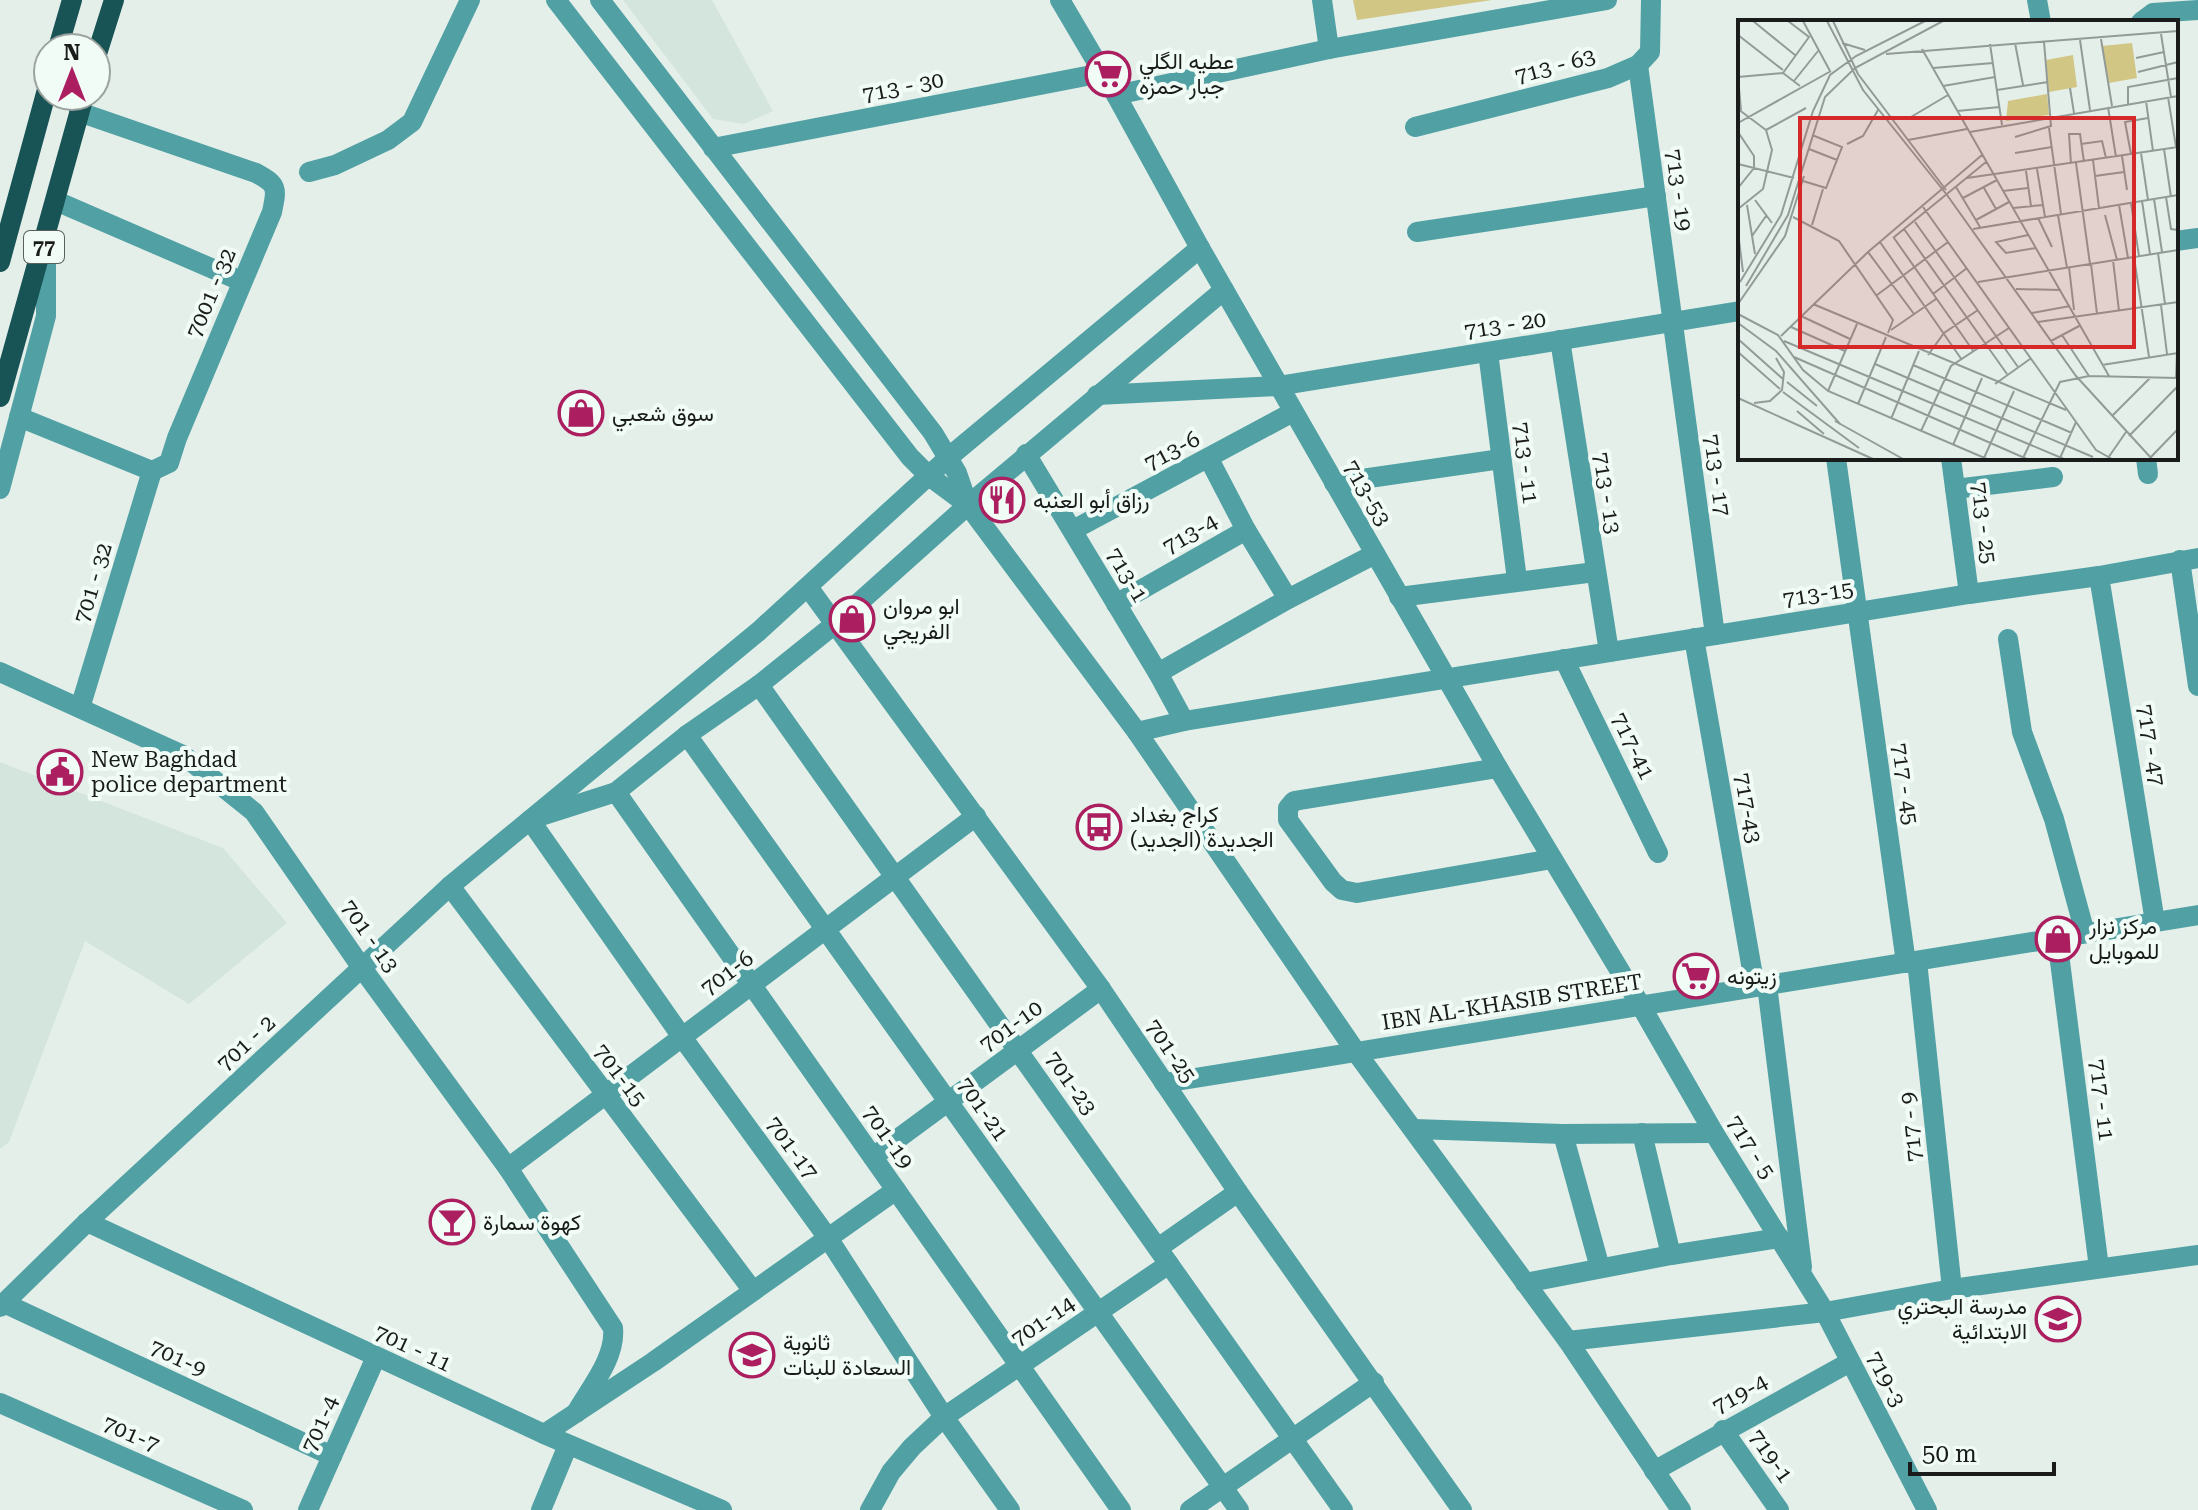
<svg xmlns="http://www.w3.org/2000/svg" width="2198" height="1510" viewBox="0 0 2198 1510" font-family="'Roboto Serif',Vazirmatn,serif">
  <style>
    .built { fill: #d3e5dc }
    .green { fill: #d2c685 }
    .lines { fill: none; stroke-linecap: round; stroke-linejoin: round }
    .minor { stroke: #51a1a4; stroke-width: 20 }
    .tertiary { stroke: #51a1a4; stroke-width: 20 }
    .primary { stroke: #185355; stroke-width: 20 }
    .labels { text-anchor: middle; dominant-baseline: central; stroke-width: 8; stroke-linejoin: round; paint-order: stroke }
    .shield { fill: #f2fcf7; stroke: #5a5f5c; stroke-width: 2 }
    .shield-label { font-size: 20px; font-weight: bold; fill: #191c1a }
    .poi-label { font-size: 22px; fill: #191c1a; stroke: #f2fcf7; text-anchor: start }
    .street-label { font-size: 22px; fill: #191c1a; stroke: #f2fcf7 }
    .inset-road { fill: none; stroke: #939b97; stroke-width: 2 }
    .view { fill: #d62828; fill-opacity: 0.15; stroke: #d62828; stroke-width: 4 }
    .inset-edge { fill: none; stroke: #191c1a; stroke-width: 4 }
  </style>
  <rect width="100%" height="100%" fill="#e5efea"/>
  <g class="built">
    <path d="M623,0H712L773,111L744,124L713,119Z"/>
    <path d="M0,762L223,848L287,923L189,1004L85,941L9,1142L0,1149Z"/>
  </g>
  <path class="green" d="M1353,0H1492L1357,20Z"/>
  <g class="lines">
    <g class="minor">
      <path d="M1060,0L1116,95L1200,248L1498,768L1641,1006L1714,1133L1825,1312L1927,1510"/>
      <path d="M1322,0L1329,49"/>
      <path d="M2037,0L2041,22"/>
      <path d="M2141,22L2153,13L2198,10"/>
      <path d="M1638,65L1715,635"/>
      <path d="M1116,95L1329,49L1607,0"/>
      <path d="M1415,127L1608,78L1638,65L1650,52L1651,0"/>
      <path d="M713,148L1102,73"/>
      <path d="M309,172L335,165L388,140L412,122L470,0"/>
      <path d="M56,201L241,281"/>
      <path d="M1417,232L1656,196"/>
      <path d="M2176,241L2198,238"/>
      <path d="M1560,340L1609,652"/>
      <path d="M1488,352L1517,580"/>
      <path d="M1097,395L1278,386L1740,311"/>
      <path d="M19,417L152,471L169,463L177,438L272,212C277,188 278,185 256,173L79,112"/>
      <path d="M1026,454L1158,673L1184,721"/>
      <path d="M949,457L1200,248"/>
      <path d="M1836,458L1906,963"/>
      <path d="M1951,458L1969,594"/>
      <path d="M2146,458L2148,474"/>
      <path d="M1209,459L1246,530L1288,599"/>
      <path d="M1334,483L1501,459"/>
      <path d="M1955,489L2053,477"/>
      <path d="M968,505L1224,290"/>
      <path d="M1073,530L1293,412"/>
      <path d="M2180,560L2198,686"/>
      <path d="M2099,576L2155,922"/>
      <path d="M1399,597L1595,572"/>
      <path d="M1116,604L1246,530"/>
      <path d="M835,624L1101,989L1238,1192L1462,1510"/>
      <path d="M1694,638L1755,987"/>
      <path d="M2008,639L2022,732L2054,819L2085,933"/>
      <path d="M1564,659L1658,853"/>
      <path d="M0,672L183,755L254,812L362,968L508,1168L613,1328C616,1358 590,1388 576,1413"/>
      <path d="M1158,673L1288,599L1375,554"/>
      <path d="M759,685L1343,1510"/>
      <path d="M80,708L152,471"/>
      <path d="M1137,732L1184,721L1969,594L2099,576L2198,558"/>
      <path d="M687,735L1239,1510"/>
      <path d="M1498,768L1294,801L1288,808V820L1333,882L1342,890L1357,893L1552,859"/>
      <path d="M616,792L1121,1510"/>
      <path d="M530,820L682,1037L828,1238L944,1417L1010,1510"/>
      <path d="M450,886L753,1291"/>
      <path d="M2057,938L2099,1268"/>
      <path d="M1917,961L1952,1289"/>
      <path d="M1767,985L1802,1267"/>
      <path d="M1164,1083L1356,1052"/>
      <path d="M1414,1129L1563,1134L1714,1133"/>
      <path d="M1642,1133L1671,1255"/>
      <path d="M1563,1134L1600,1268"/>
      <path d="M873,1157L1101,989"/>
      <path d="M508,1168L976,816"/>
      <path d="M87,1222L544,1434L722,1510"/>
      <path d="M1158,1248L1238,1192"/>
      <path d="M1525,1283L1671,1255L1780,1238"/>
      <path d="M4,1303L332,1456"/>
      <path d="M1568,1341L1825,1312L1952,1289L2198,1255"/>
      <path d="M0,1403L243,1510"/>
      <path d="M1723,1430L1779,1510"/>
      <path d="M544,1434L653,1362L896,1190"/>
      <path d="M1654,1471L1850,1362"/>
      <path d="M308,1510L376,1357"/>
      <path d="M541,1510L568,1445"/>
      <path d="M870,1510L891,1472L912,1447L944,1417L1169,1264"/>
      <path d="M1190,1510L1374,1382"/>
    </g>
    <g class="tertiary">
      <path d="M556,0L910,457L929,476L968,505L1137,732L1356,1052L1568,1341L1681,1510"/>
      <path d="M600,0L933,433L957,473L968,505"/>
      <path d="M0,489L46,316V243"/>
      <path d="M808,587L835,624"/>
      <path d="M541,816L616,792L687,735L759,685L835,624L968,505"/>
      <path d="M1356,1052L2198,915"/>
      <path d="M0,1307L87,1222L450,886L759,631L949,457"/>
    </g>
    <g class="primary">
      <path d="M58,48L72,0"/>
      <path d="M96,57L114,0"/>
      <path d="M0,262L48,86"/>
      <path d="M0,397L84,96"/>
    </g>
  </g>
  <defs>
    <g id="supermarket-ring" transform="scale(2.3)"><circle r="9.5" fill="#f2fcf7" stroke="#ab1f60" stroke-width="1.5"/><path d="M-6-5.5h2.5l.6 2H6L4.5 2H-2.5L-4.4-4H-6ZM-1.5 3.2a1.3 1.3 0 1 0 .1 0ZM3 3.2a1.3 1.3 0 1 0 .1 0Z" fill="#ab1f60"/></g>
    <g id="shop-ring" transform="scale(2.3)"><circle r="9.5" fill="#f2fcf7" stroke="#ab1f60" stroke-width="1.5"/><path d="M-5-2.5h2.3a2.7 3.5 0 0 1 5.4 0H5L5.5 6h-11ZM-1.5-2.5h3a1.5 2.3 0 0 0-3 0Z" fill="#ab1f60"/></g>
    <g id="restaurant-ring" transform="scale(2.3)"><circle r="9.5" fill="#f2fcf7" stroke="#ab1f60" stroke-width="1.5"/><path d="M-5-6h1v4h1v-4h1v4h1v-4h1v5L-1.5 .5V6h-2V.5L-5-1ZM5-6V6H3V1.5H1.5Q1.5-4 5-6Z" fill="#ab1f60"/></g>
    <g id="civic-ring" transform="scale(2.3)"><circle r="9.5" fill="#f2fcf7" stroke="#ab1f60" stroke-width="1.5"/><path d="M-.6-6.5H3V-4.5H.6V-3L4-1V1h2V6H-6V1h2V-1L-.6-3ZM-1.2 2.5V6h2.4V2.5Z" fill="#ab1f60"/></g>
    <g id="bus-ring" transform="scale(2.3)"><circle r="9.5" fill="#f2fcf7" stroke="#ab1f60" stroke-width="1.5"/><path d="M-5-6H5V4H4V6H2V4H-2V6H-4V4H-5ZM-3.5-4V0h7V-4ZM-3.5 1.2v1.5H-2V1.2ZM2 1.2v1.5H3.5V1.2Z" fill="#ab1f60"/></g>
    <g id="bar-ring" transform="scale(2.3)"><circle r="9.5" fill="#f2fcf7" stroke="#ab1f60" stroke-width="1.5"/><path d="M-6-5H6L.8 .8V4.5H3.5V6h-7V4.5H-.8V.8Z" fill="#ab1f60"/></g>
    <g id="school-ring" transform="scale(2.3)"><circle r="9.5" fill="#f2fcf7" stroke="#ab1f60" stroke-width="1.5"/><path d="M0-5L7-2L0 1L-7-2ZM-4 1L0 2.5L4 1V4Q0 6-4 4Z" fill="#ab1f60"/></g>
  </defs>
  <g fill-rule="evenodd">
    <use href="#supermarket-ring" x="1108" y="74"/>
    <use href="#shop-ring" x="581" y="413"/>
    <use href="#restaurant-ring" x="1002" y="500"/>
    <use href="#shop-ring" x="852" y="619"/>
    <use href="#civic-ring" x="60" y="772"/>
    <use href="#bus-ring" x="1099" y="827"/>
    <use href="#shop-ring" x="2058" y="939"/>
    <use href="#supermarket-ring" x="1696" y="976"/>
    <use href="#bar-ring" x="452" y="1222"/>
    <use href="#school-ring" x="2058" y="1319"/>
    <use href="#school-ring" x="752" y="1355"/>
  </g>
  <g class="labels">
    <rect class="shield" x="24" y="231" width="40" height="32" rx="6"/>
    <g class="shield-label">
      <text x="44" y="247">77</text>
    </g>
    <g class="poi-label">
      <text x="1139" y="61">عطيه الگلي<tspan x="1139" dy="25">جبار حمزه</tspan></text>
      <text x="612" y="413">سوق شعبي</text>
      <text x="1033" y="500">رزاق أبو العنبه</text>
      <text x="883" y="606">ابو مروان<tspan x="883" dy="25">الفريجي</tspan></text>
      <text x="91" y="759">New Baghdad<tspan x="91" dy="25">police department</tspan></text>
      <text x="1130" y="814">كراج بغداد<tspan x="1130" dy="25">الجديدة (الجديد)</tspan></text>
      <text x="2089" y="926">مركز نزار<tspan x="2089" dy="25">للموبايل</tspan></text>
      <text x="1727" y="976">زيتونه</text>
      <text x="483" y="1222">كهوة سمارة</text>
      <text x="2027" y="1306" text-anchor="end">مدرسة البحتري<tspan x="2027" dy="25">الابتدائية</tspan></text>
      <text x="783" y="1342">ثانوية<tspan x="783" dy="25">السعادة للبنات</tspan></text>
    </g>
    <g class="street-label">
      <text transform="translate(1555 66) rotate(-15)">713 - 63</text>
      <text transform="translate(903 87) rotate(-11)">713 - 30</text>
      <text transform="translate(1679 190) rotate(82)">713 - 19</text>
      <text transform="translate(211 293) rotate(-67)">7001 - 32</text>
      <text transform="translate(1505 325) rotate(-9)">713 - 20</text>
      <text transform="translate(1172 451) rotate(-28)">713-6</text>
      <text transform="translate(1526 463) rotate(83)">713 - 11</text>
      <text transform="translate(1717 475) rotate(82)">713 - 17</text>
      <text transform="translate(1367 493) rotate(60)">713-53</text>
      <text transform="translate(1607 493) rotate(81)">713 - 13</text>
      <text transform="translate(1984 523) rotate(83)">713 - 25</text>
      <text transform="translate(1190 534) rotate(-30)">713-4</text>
      <text transform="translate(1127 575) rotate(59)">713-1</text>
      <text transform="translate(93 583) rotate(-73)">701 - 32</text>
      <text transform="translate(1818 594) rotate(-9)">713-15</text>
      <text transform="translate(2151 745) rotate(81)">717 - 47</text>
      <text transform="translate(1633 746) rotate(64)">717-41</text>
      <text transform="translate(1905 784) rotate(82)">717 - 45</text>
      <text transform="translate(1748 808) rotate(80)">717-43</text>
      <text transform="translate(370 936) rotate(55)">701 - 13</text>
      <text transform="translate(727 973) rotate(-37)">701-6</text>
      <text transform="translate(1512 1002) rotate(-9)">IBN AL-KHASIB STREET</text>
      <text transform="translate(1011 1026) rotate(-36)">701-10</text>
      <text transform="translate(246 1043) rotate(-43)">701 - 2</text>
      <text transform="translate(1171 1051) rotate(56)">701-25</text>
      <text transform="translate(620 1075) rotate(53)">701-15</text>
      <text transform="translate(1071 1083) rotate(55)">701-23</text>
      <text transform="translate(2102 1100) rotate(83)">717 - 11</text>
      <text transform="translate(983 1109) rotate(55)">701-21</text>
      <text transform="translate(1911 1127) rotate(-96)">717 - 9</text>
      <text transform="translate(888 1137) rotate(55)">701-19</text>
      <text transform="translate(1751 1147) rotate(58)">717 - 5</text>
      <text transform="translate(792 1148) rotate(54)">701-17</text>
      <text transform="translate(1043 1321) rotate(-34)">701-14</text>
      <text transform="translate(413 1348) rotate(25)">701 - 11</text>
      <text transform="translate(178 1358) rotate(25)">701-9</text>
      <text transform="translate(1886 1379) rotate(63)">719-3</text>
      <text transform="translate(1740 1394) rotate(-29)">719-4</text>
      <text transform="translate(320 1424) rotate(-66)">701-4</text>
      <text transform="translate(131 1434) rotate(24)">701-7</text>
      <text transform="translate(1771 1456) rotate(55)">719-1</text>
    </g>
  </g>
  <g transform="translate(1738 20)">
    <rect width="440" height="440" fill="#e5efea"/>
    <path d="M394,23L399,58L371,63L364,26ZM335,35L339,67L311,72L308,40ZM309,74L311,95L268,101L270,81Z" fill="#d2c685"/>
    <path class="inset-road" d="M15,1L57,35M65,1L92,51M89,1L125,70L209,175L338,356L414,439M95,1L120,54L208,170M423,14L433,77M0,15L45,50M363,19L374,86M342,20L352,90M104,23L127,30M277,23L285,65M252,24L264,105M184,29L371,356M148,34L440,11M398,38L426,32M195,48L255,43M400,52L440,42M45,53L71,17L50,1M0,57L45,53L62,66M0,57L3,90M56,61L80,31M205,66L257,57M332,68L336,93M259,70L310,62M430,77L438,127M408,81L415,131M390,84V67L440,58M370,87L378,137M0,89L28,110L34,130L25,169L0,189M219,91L262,87M173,97L210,75M0,103L93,51M311,108L323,194M28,110L68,88M0,112L16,136V148L0,168M232,112L440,76M277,117L313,106L306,22M170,120L229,109M109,124L125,116L140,90M343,124L364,121L368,138M71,129L99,140M426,129L433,177M277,133L314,127M403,133L410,180M393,134L387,102L410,98M384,136L389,170M355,140L361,188M338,143L352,244M0,144L56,158M333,144L331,114H342L346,142M299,149L307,197M288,151L293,186M357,156L386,152M229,158L440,127M65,161L88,168L104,127L74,115M218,167L242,207M246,168L258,189M265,171L290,168M428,177L433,209L440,210M225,178L259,160M416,179L424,232M17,180L34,203M404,181L412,234M393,183L401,236M9,185L17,234M381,185L390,238M185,187L358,430L374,439M275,188L305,185M320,195L329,248M367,195L379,240M55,197L101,221L155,300L150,313M300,198L314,227M238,200L271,182M177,202L280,347M74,205L85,169M166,209L269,354M235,209L440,175M0,212L5,252M290,215L258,222L268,233L298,228M14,216L28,196M155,218L248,142M156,218L236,332M142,222L224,340M130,232L176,294M420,233L427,284M396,237L411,337M375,240L381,291M353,244L359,294M331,247L336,290M2,262L43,195L75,91L92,55L118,36L187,1M240,262L440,230M8,266L50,195L87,77L117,48L205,1M278,269L323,270M195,274L229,248M139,275L210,222M0,284L47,216L66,156M75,284L328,390M423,285L429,334M294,293L332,286M0,294L40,315L65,350L90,371L249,439M63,296L112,319M300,302L440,282M0,303L38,331L102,404M53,307L107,331M153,310L198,279M324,315L351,356M43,316L130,232L244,135M0,319L45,359M46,321L326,439M313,321L343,305M0,332L42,369M190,335L206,313L240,290M56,337L289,439M137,344L355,437M175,345L334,413M364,345L440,333M438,358L439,333M49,362L79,386M257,364L292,339M90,371L119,304M45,372L121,428M0,378L135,439M16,383L32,381L44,370L46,352L38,338M120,384L148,317M59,391L86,414M375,395L413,357M153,399L181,331M97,401L165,439M183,411L213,346L271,308M391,416L440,366M215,425L244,358M246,438L276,371M285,438L322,362L351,356L440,358M322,438L338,402M370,438L388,412M412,438L440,409"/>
    <path class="view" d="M62,98H396V327H62Z"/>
    <rect width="440" height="440" class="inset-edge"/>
  </g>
  <g transform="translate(72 72)"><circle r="38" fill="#f2fcf7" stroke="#9ba29f" stroke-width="2"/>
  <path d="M0-6L14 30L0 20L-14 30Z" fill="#ab1f60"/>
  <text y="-12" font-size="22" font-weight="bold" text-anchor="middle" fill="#191c1a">N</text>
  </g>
  <path d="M1910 1462v12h144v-12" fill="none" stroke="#191c1a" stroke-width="4"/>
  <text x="1922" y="1462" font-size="24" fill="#191c1a" stroke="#f2fcf7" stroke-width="6" paint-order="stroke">50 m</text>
</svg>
